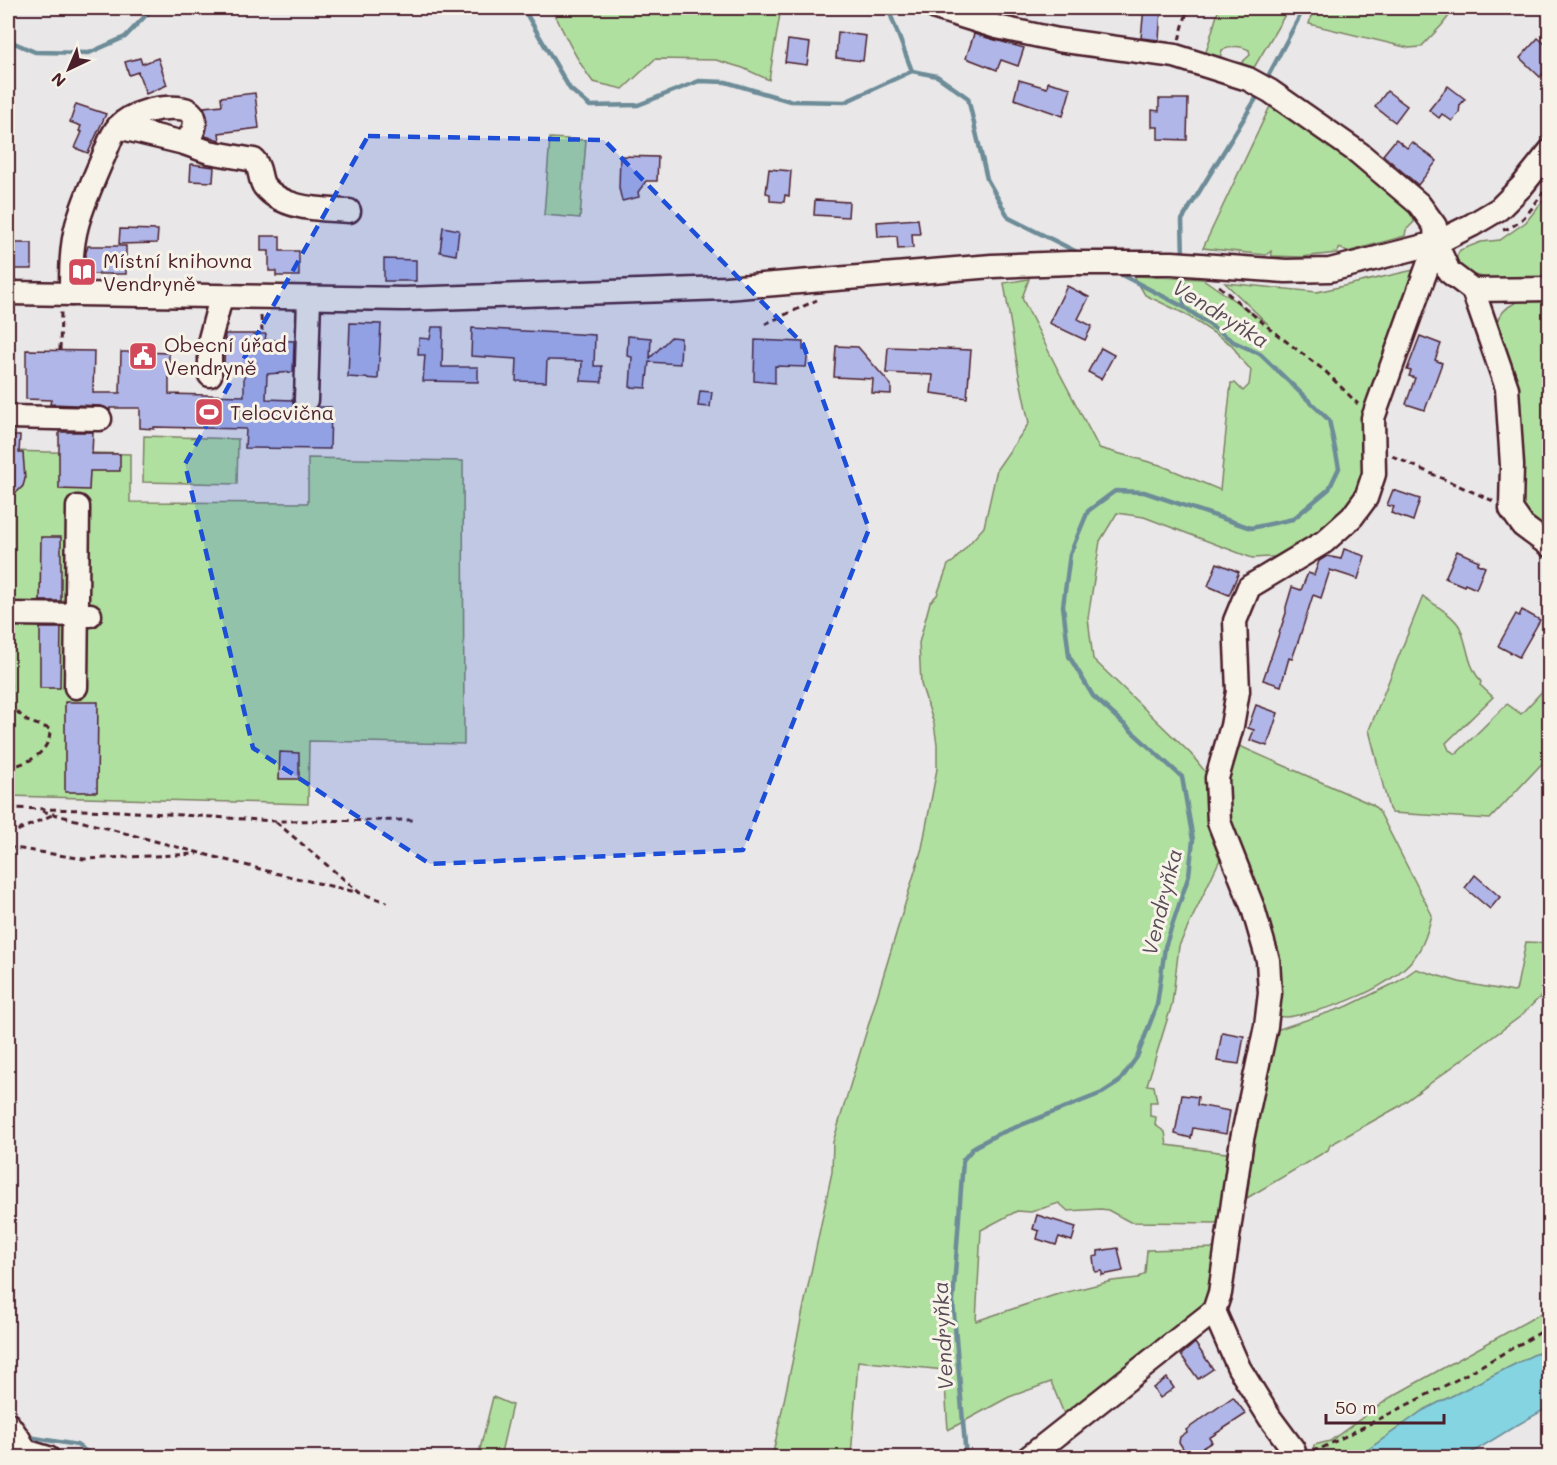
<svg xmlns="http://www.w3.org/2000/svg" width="1557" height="1465" viewBox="0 0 1557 1465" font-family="Mali,sans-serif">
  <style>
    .green { fill: #b0e09f; stroke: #7d8065; stroke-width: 1.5 }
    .water { fill: #85d4e1; stroke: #6d8c98; stroke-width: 1.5 }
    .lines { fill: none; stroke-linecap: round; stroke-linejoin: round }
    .stream { stroke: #6d8c98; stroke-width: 4.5 }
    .building { fill: #b0b6e8; stroke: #4a1f2b; stroke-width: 1.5 }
    .minor-casing { stroke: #4a1f2b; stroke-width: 27 }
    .path { stroke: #4a1f2b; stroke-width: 3; stroke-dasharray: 6 4.5; stroke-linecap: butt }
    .minor { stroke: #f7f3e8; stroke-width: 22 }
    .marked { fill: #1d4ed8; fill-opacity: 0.2; stroke: #1d4ed8; stroke-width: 4.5; stroke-dasharray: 12 8; stroke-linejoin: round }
    .labels { text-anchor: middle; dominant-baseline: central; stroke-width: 6; stroke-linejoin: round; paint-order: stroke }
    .poi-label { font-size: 20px; fill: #4a1f2b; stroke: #f7f3e8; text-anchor: start }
    .water-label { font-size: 21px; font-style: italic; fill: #594c58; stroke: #f7f3e8 }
  </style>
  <rect width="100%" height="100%" fill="#e9e7e8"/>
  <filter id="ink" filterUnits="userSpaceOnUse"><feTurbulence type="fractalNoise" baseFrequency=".0167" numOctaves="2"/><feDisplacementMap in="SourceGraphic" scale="12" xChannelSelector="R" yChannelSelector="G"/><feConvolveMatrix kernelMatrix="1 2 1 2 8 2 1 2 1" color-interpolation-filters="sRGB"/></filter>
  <g filter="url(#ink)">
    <g class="green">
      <path d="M552,8H781L769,80L743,68L716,60L655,59L623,89L593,82C576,59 564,34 552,8Z"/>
      <path d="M1219,8H1289L1252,71L1240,64L1250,55L1249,50C1238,45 1233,46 1222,50L1220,58L1207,57L1206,52Z"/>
      <path d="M1313,8H1455L1442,25L1421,47L1409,48L1309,24Z"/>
      <path d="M1273,100L1364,168L1412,213L1414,222L1406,230L1405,236L1347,252L1340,248L1337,253L1301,257L1272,256L1271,251L1266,255L1203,248Z"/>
      <path d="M550,138L586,140L580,218L544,215Z"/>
      <path d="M1549,193V279L1486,278L1462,272L1454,262L1460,250L1481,242L1500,240L1526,222Z"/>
      <path d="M1418,269L1367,469L1352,508L1290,556L1252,558L1144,517L1117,513L1100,541L1088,618L1093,659L1191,754L1211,779L1223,853L1179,946L1172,1004L1147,1085L1154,1086L1157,1102H1150V1116L1156,1117L1155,1125L1165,1132L1167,1145L1233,1154L1221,1223L1130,1222L1108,1210L1101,1209L1068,1211L1059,1203L1031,1212L1017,1211L981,1230L976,1321L1055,1295L1112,1281L1138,1278L1145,1273L1147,1250L1217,1248L1208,1302L1065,1416L1051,1382L1009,1397L948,1430L944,1370L858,1361L851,1457L772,1458L832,1172L833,1142L922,848L937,769V744L934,724L921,684L919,643L930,602L937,595L948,565L954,561L984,527L997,469L1029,423L1019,375L1004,283L1029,279L1022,298L1058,370L1099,448L1160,465L1220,490L1231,383H1235L1243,391L1249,385L1251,370L1241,359L1232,345L1185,314L1145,295L1134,276L1203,279L1268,324L1225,283L1317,292Z"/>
      <path d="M1549,298V536L1528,518L1520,501L1495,325C1507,298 1524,300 1549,298Z"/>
      <path d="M144,436L238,439L237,484L143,482Z"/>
      <path d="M8,451L130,454V502L308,503V458L463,461L464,744L309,741L308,804L8,796Z"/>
      <path d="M1423,596C1434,605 1456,616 1461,630C1469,651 1467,663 1481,682L1480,685L1493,697L1446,743L1449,750L1456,754L1507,704L1521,714L1549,684V756L1490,819L1392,813L1389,809L1369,730Z"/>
      <path d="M1235,744L1373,805L1379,811L1432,915C1428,930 1424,945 1414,958C1388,989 1338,1007 1299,1015C1291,1016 1285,1019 1277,1015L1227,825L1223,776Z"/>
      <path d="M1526,942L1549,943V988L1521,1016L1398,1107L1330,1145L1328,1150L1247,1198L1262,1068L1273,1031L1348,1006L1397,982L1416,969L1459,982L1514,992L1516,991Z"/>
      <path d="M1549,1309V1347L1422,1411L1358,1457L1312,1458L1314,1445L1330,1441L1391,1397Z"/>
      <path d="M493,1397L512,1405L500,1457H478Z"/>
    </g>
    <path class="water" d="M1549,1347V1407L1512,1428L1465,1457H1358L1422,1411Z"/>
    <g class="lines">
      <g class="stream">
        <path d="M523,8L570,89L590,106L638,105L699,81L726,82L790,101L845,102L912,71L937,76L968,98L987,179L1009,218L1079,253"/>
        <path d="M888,8L912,71"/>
        <path d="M8,37L12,42L35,52L89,53L125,37L153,8"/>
        <path d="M1265,82L1304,8"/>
        <path d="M1183,257L1182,220L1260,92"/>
        <path d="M1183,272L1184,307"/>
        <path d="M29,1437L77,1445L96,1458"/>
        <path d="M966,1458L953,1302L963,1160L974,1147L996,1135L1102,1093L1119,1082L1137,1057L1157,1005L1165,947L1189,875L1193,840L1182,777L1093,696L1069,656L1063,606L1070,554L1088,511L1115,491L1144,492L1251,528L1293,519L1329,489L1339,468L1329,420L1260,354L1234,342L1184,307L1116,272"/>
      </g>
    </g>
    <g class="building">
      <path d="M1144,8H1161L1159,40L1141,38Z"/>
      <path d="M838,32L866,36L863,61L836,58Z"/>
      <path d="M974,34L1024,48L1018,66L1001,60L997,70L966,58Z"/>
      <path d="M1538,38L1550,48V67L1540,77L1520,58Z"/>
      <path d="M788,40L810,43L807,65L785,62Z"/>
      <path d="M140,58L142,64L158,58L167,85L146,94L138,72L129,75L125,62Z"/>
      <path d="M1019,80L1047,88L1048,82L1071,88L1063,116L1014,99Z"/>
      <path d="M1448,86L1465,99L1460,105L1459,113L1452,121L1442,114L1439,118L1429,110Z"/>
      <path d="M1387,91L1407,106L1395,122L1375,107Z"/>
      <path d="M255,93L259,128L219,133L220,140L205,136L208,120L204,107L222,105L221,97Z"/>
      <path d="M1159,99H1188L1187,140L1158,139V127H1152V110L1159,111Z"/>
      <path d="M76,104L106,114L88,153L75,148L82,132L79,131L81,126L70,122Z"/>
      <path d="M1396,139L1407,148L1412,142L1437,161L1418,185L1383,155Z"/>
      <path d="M620,156L658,157L657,181H646L638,192L639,197L622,201L619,188Z"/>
      <path d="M191,164L214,167L213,182L190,181Z"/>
      <path d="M769,169L791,171L789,196L785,195L784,202L770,201V194L766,193Z"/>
      <path d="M815,200L849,202L848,217L814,215Z"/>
      <path d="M918,219L920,234H912L913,248L898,249L897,236L878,237L877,222Z"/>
      <path d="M443,227L459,230L456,255L440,252Z"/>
      <path d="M120,229L158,230L157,243L119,244Z"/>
      <path d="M261,236H280V251H299V276H276V271H269V251H261Z"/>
      <rect x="8" y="243" width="24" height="26"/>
      <path d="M88,246H126V274H88V276H85L86,252Z"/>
      <path d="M384,259L416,260V281H384Z"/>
      <path d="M1067,286L1089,297L1078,319L1092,326L1085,340L1049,323Z"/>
      <path d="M350,323L381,324L378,379L348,377Z"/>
      <path d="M432,327H443L442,367H478V382L423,381L425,355H418L419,338L430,339Z"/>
      <path d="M472,328L595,335L594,366H602V382L581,381L582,361L552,360H547L546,382L516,381L517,359L471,356Z"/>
      <path d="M225,334H266L265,340L294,341L293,372L267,374L266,399L292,400L294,407L299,412L305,413L312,412L317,407H331L330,449L245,448L246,429L154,427V429L140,428V408H110V410L101,406L50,404L51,400L26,399V350L94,351L93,393H120L121,352H140L169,353V394L244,396V366H224Z"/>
      <path d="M628,336L651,338L650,358L671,337L681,338L680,364L649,362L646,388L630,387L632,357L627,356Z"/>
      <path d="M1420,336L1441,344L1435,360L1442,363L1425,410L1406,404L1415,378L1409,376L1411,371L1407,370Z"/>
      <path d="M755,340L803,342V350L808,351L806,367L775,366V383L754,381Z"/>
      <path d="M836,346L858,347L891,385V394L872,393L873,379L834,377Z"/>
      <path d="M888,347L971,350L967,398L931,393L933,375L886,373Z"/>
      <path d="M1101,348L1114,355L1101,379L1088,372Z"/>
      <path d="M700,391L712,392L710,407L698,406Z"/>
      <path d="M59,432H93L92,454H120V471H90L89,490L59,489Z"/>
      <path d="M8,436H20L19,453H23L25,479L23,486L17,492L8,495Z"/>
      <path d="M1393,490L1420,499L1413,521L1391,513L1394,507L1387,505Z"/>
      <path d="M41,537H61V601H40Z"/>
      <path d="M1344,549L1365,556L1358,579L1330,570L1321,598L1313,595L1299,639L1292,659L1289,658L1281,686L1263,680L1286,613V607L1292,587L1301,590L1308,573L1314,575L1319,561L1327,556L1341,559Z"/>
      <path d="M1457,551L1479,561L1477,564L1485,567L1476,589L1465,584L1464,586L1445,578Z"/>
      <path d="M1217,563L1239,572L1229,595L1208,586Z"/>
      <path d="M1522,610L1540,620L1519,657L1498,646L1516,614L1519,616Z"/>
      <path d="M40,628H61L60,688H40Z"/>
      <path d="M65,702H98L97,792H65Z"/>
      <path d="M1256,705L1278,713L1267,746L1250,740L1254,730L1248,728Z"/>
      <path d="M280,752L299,753V779H279Z"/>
      <path d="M1475,875L1500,897L1490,909L1465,888Z"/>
      <path d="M1222,1032L1244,1036L1239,1064L1217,1061Z"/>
      <path d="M1182,1095L1198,1097L1197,1105L1230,1111L1226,1134L1193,1128L1191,1138L1175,1134Z"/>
      <path d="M1037,1215L1076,1227L1072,1241L1059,1237L1056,1245L1037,1239L1039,1231L1033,1229Z"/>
      <path d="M1118,1248L1123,1271L1102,1275V1271L1095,1272L1093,1257L1098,1256V1251Z"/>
      <path d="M1195,1343L1213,1369L1198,1379L1181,1355Z"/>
      <path d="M1167,1378L1174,1388L1160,1398L1153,1388Z"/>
      <path d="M1233,1397L1246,1414L1209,1438L1212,1442L1199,1450L1204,1458H1189L1179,1442L1180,1437L1187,1432L1186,1430Z"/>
    </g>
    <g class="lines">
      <g class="minor-casing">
        <g id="minor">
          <path d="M936,8L997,27L1058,40L1175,56L1248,79L1270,91L1359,153L1419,204L1435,226L1436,243L1373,418L1374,474L1366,498L1352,517L1324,542L1249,587L1235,621L1238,691L1232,726L1217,778L1219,822L1253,908L1268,960L1270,993L1266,1026L1242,1139L1220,1293L1214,1311L1028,1458"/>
          <path d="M184,143L209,152L254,160C261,167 259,179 264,186C283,210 321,209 349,211"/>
          <path d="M1436,243L1449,272L1473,290L1550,289"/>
          <path d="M1473,290L1507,388L1512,465L1511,509L1523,526L1550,546"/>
          <path d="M8,293L404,299L726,288L992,266L1070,263H1172L1286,271L1330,270L1436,243L1472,225L1499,209L1522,186L1550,151"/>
          <path d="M71,294C71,271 71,247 77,225C83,203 93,181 102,160C107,150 110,136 118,127C132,112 158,107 178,108C202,109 197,132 184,143L118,127"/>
          <path d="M210,375V339L219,305L218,297"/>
          <path d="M306,400L309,298"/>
          <path d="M8,417L100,419"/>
          <path d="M8,614L90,615"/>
          <path d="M76,687L78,507"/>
          <path d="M1214,1311L1239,1368L1270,1418L1293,1449L1296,1458"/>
          <path d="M8,1424L19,1439L25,1451L48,1458"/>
        </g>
      </g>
      <g class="path">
        <path d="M1179,40L1188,8"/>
        <path d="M1503,230C1522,225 1533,207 1543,192"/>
        <path d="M1219,286L1274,332L1325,371L1358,404"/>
        <path d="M261,316L262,331"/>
        <path d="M765,324L817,300"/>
        <path d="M60,350L61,312"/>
        <path d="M1392,456L1493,501"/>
        <path d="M8,767C27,765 51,752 50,729L27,721L10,705L9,632"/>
        <path d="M8,808L119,811L275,821L416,820"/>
        <path d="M42,811L275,873L360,893"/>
        <path d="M276,822L360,893L387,902"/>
        <path d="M8,835L52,815"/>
        <path d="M8,847L84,859L197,854"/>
        <path d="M1312,1449L1318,1450L1456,1380L1550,1327"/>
      </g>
      <use href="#minor" class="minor"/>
    </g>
  </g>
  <path class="marked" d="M368,136L604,140L803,344L869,529L743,850L430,864L253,748L185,464Z"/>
  <defs>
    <g id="library-square" transform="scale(1.5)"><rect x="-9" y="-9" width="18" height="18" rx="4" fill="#d1495b" stroke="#f7f3e8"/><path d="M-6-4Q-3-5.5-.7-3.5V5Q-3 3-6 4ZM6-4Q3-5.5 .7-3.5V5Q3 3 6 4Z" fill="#fff"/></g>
    <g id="civic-square" transform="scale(1.5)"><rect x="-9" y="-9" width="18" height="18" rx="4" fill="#d1495b" stroke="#f7f3e8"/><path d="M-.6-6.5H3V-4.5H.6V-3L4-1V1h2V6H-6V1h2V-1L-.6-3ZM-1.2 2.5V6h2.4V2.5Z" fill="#fff"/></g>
    <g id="stadium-square" transform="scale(1.5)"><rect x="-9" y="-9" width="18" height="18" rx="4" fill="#d1495b" stroke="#f7f3e8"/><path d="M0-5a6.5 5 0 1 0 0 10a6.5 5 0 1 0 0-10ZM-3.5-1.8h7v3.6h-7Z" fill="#fff"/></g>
  </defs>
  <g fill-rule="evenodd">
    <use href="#library-square" x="82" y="272"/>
    <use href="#civic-square" x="143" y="356"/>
    <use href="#stadium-square" x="209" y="412"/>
  </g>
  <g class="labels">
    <g class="poi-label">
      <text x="103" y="260">Místní knihovna<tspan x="103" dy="23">Vendryně</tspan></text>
      <text x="164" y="344">Obecní úřad<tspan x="164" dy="23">Vendryně</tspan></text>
      <text x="230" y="412">Telocvična</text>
    </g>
    <g class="water-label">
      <text transform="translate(1221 313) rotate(32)">Vendryňka</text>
      <text transform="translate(1161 902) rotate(-76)">Vendryňka</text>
      <text transform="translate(942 1336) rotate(-93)">Vendryňka</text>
    </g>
  </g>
  <rect width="1557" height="1465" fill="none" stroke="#f7f3e8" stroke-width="30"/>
  <rect x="15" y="15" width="1527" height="1435" fill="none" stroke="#4a1f2b" stroke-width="2" filter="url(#ink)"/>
  <g transform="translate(69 69) rotate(224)" stroke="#f7f3e8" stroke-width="4.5" paint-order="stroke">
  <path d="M0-4.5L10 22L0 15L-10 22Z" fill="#4a1f2b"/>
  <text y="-9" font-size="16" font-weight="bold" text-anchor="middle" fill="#4a1f2b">N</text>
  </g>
  <path d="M1326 1414v9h118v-9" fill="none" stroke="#4a1f2b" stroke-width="3"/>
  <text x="1335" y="1414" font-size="18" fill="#4a1f2b" stroke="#f7f3e8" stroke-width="4.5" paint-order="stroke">50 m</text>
</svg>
